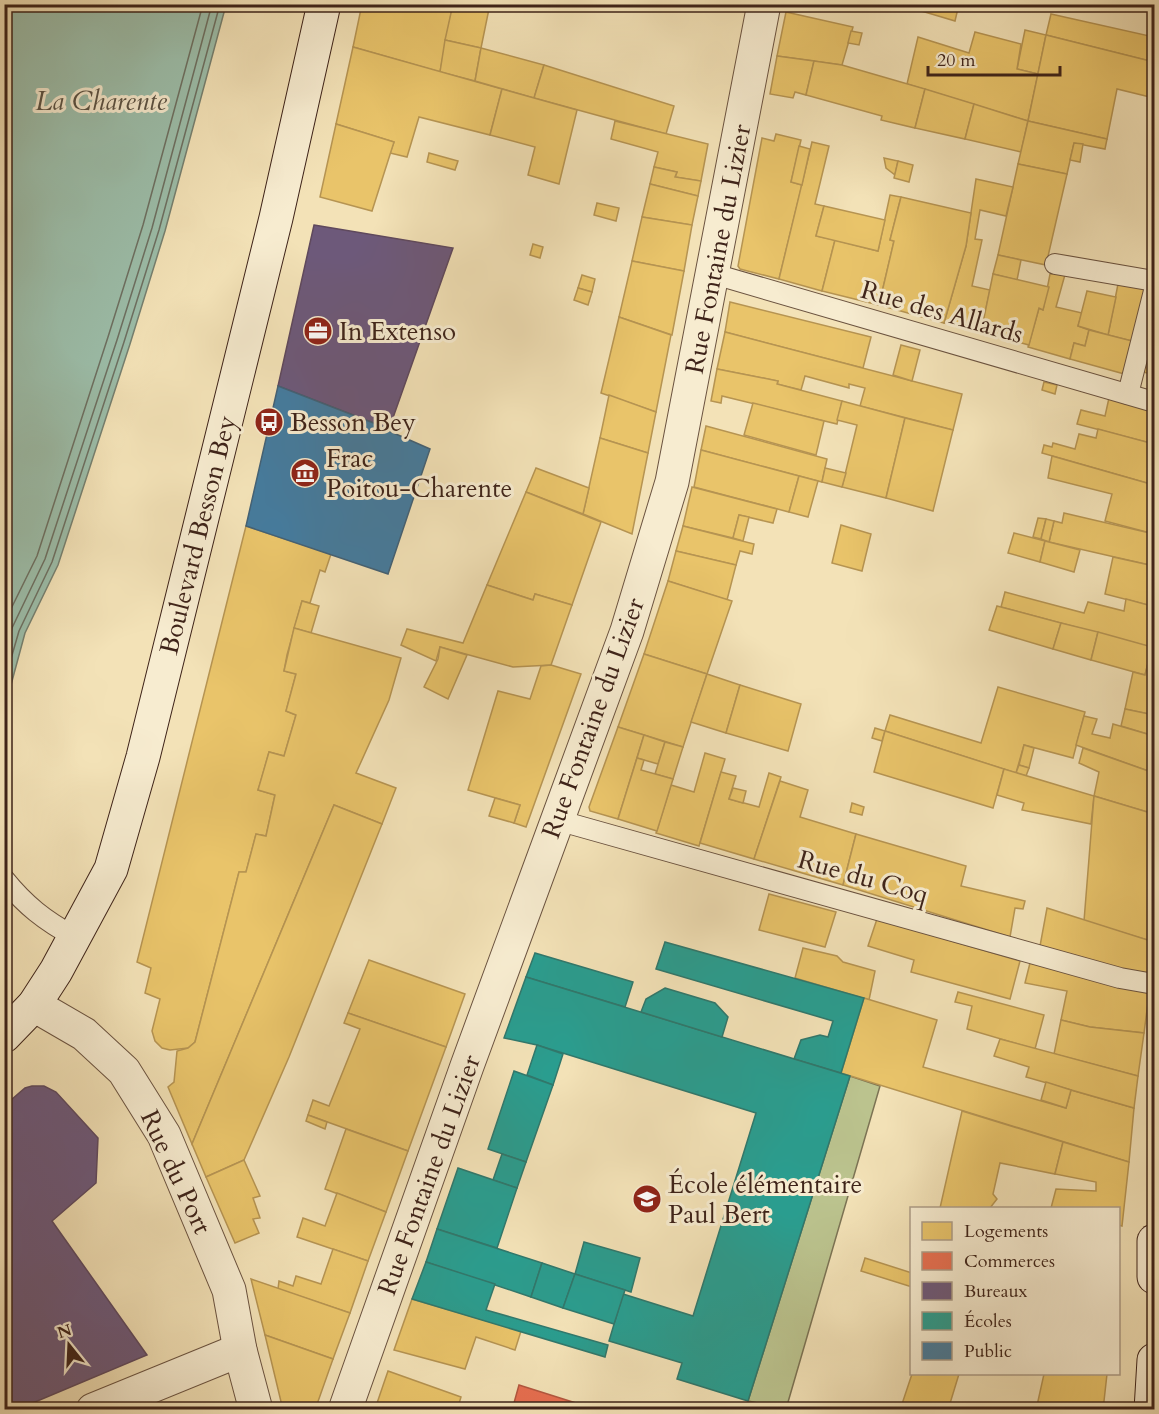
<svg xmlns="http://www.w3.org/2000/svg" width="1159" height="1414" viewBox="0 0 1159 1414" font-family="Cardo,serif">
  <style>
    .green { fill: #bbc38e; stroke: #7c7354; stroke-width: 1.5 }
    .water { fill: #9cbeaa; stroke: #768070; stroke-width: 1.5 }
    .homes { fill: #e9c46a; stroke: #b69452; stroke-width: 1.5 }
    .shops { fill: #e76f51; stroke: #b45840; stroke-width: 1.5 }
    .offices { fill: #6d597a; stroke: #5f495d; stroke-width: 1.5 }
    .schools { fill: #2a9d8f; stroke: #30786c; stroke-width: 1.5 }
    .public { fill: #457b9d; stroke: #436175; stroke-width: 1.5 }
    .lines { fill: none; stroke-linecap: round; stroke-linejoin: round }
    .shore { stroke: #6d7062; stroke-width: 1.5 }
    .lane-casing { stroke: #6b5340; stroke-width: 22 }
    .street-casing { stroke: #6b5340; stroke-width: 35 }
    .secondary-casing { stroke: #3e2319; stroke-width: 35 }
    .lane { stroke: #f7ecd0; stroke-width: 20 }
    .street { stroke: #f7ecd0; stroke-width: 33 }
    .secondary { stroke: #f7ecd0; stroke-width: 33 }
    .labels { text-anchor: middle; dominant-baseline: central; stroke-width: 6; stroke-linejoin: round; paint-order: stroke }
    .street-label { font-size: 26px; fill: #3e2319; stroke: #f7ecd0 }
    .poi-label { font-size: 26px; fill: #3e2319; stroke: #f7ecd0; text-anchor: start }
    .water-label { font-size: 27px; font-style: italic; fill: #5a5244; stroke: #f7ecd0 }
  </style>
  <rect width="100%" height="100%" fill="#f3e2b7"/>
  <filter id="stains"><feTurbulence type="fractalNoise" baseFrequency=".00333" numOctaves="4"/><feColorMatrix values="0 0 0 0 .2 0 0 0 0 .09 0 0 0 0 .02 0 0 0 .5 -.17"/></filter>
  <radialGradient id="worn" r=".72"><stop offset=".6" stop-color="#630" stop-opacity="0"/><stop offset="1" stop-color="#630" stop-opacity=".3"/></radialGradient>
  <path class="green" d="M850,1076L880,1086L786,1409L748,1401Z"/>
  <path class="water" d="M5,4L226,5L165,231L130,344L58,565L25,633L5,707Z"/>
  <g class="homes">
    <path d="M362,4H453L440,72L353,47Z"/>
    <path d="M453,4H490L481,48L445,40Z"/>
    <path d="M898,4H959L955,21Z"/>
    <path d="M786,12L853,27L842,65L777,56Z"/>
    <path d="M1051,14L1154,37V62L1046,35Z"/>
    <path d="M1025,30L1046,35L1038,74L1017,69Z"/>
    <path d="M851,31L862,33L859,45L848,43Z"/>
    <path d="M975,32L1021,44L1017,69L1038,74L1028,121L907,84L918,37L969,53Z"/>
    <path d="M1046,35L1154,62V98L1117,89L1107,139L1028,121Z"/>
    <path d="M445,40L481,48L475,81L440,72Z"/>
    <path d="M353,47L502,89L490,135L419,117L407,157L390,153L394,142L336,124Z"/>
    <path d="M481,48L544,65L534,98L475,81Z"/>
    <path d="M777,56L814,61L806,95L795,92L793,98L770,94Z"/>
    <path d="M814,61L842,65L925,89L915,128L881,120L882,116L806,95Z"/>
    <path d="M544,65L674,106L666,134L534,98Z"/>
    <path d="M502,89L577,110L559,184L528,175L535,147L490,135Z"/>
    <path d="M925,89L974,104L965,139L915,128Z"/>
    <path d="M974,104L1028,121L1021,152L965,139Z"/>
    <path d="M615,121L708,144L701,181L675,177L677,172L654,167L658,152L611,139Z"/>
    <path d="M1028,121L1107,139L1105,149L1074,143L1067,174L1018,164Z"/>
    <path d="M336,124L394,142L372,211L320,197Z"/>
    <path d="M776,134L801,140L791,182L802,185L779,279L740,269L738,266L762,138L774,141Z"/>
    <path d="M812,142L829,146L815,204L824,206L816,236L835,240L822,291L779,279Z"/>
    <path d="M1074,143L1083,144L1080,162L1070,160Z"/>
    <path d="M799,146L810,149L802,185L791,182Z"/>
    <path d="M429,153L458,161L455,170L427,162Z"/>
    <path d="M884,158L898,161L895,175L886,168Z"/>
    <path d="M898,161L913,165L909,182L894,178Z"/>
    <path d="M1018,164L1067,174L1046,265L998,255Z"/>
    <path d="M654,167L677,172L675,177L701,181L698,196L650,184Z"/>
    <path d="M976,179L1013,187L1006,216L980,210L975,239L982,240L972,286L990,290L981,332L944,323L966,246Z"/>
    <path d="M650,184L698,196L692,225L642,217Z"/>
    <path d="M890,195L901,197L890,240L894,241L879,305L822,291L835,240L878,251Z"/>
    <path d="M901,197L971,213L966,246L944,323L879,305L894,241L890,240Z"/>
    <path d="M597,203L619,208L616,221L594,215Z"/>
    <path d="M824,206L885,220L878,251L816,236Z"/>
    <path d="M642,217L692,225L684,271L632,261Z"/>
    <path d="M533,244L543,247L540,258L530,255Z"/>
    <path d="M998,255L1021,260L1017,280L993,274Z"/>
    <path d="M632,261L684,271L672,335L619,317Z"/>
    <path d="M1060,271H1066L1056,307L1082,313L1078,326L1089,330L1085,346L1074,343L1070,359L1028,347L1039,308L1043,310L1050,274Z"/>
    <path d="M993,274L1049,287L1043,310L1039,308L1029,345L981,332Z"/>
    <path d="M582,275L595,279L592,292L578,288Z"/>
    <path d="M1119,279L1150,287L1136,342L1108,335Z"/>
    <path d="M578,288L592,292L588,305L574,300Z"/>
    <path d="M1087,291L1116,297L1108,335L1078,326Z"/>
    <path d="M730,302L871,337L863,368L725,332Z"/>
    <path d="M1154,308V375L1140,371Z"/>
    <path d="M619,317L671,335L656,412L601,393Z"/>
    <path d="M1089,330L1136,342L1128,375L1070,359L1074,343L1085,346Z"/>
    <path d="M725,332L962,394L953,430L860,406L865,388L849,384V388L805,376L801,390L777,384L778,381L717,369Z"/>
    <path d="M901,345L920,350L912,381L893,375Z"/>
    <path d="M717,369L778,381L777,384L842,401L837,424L722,396L721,403L711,401Z"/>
    <path d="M1044,382L1057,385L1055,394L1042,390Z"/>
    <path d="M609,395L656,412L648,453L600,438Z"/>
    <path d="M1109,398L1154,410V444L1077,424L1081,410L1105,416Z"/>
    <path d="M842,401L905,418L886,498L842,487L857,425L837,420Z"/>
    <path d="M753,403L824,421L816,455L744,435Z"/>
    <path d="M905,418L953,430L933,511L886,498Z"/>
    <path d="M706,426L827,459L822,482L701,450Z"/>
    <path d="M1098,429L1154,444V485L1042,453L1044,445L1052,447L1053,443L1075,449L1079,434L1096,438Z"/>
    <path d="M600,438L648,453L632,534L583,514Z"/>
    <path d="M701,450L799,476L789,512L694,487Z"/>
    <path d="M1052,456L1154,485V534L1105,521L1112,494L1048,478Z"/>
    <path d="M536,468L589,488L583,514L526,492Z"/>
    <path d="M825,468L846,473L842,487L822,482Z"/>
    <path d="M799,476L818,481L808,517L789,512Z"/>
    <path d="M692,487L777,509L773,523L739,515L733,538L683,526Z"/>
    <path d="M526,492L601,522L572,605L535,594L533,600L487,585Z"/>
    <path d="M1064,513L1154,534V566L1049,542L1054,521L1062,523Z"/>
    <path d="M739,515L749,517L743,541L733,538Z"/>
    <path d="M1038,518L1046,519L1041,539L1033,537Z"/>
    <path d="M1046,519L1054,521L1049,542L1041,539Z"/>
    <path d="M841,525L871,534L862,571L832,563Z"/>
    <path d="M246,526L331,554L325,572L320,570L310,603L302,601L287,655L284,671L296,674L286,711L296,715L284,756L269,752L260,784L258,790L275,795L266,836L256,834L246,872H239L195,1042L188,1048L170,1050L162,1048L155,1041L152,1031L160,999L145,993L151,968L137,962Z"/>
    <path d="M683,526L754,544L752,554L740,551L736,565L676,551Z"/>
    <path d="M1014,533L1045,541L1040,562L1008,553Z"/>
    <path d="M1045,541L1080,550L1074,572L1040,562Z"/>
    <path d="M676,551L736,565L727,600L668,581Z"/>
    <path d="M1113,557L1154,566V611L1147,609L1148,605L1105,594Z"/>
    <path d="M668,581L732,601L707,674L644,654Z"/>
    <path d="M487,585L533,600L535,594L572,605L551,665L513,667L440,647L436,661L401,645L407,629L463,643Z"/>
    <path d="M1005,592L1084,613L1088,602L1124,611L1126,599L1148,605L1147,609L1154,611V648L1001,607Z"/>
    <path d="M302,601L319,606L311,633L294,628Z"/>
    <path d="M997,606L1061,623L1053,649L989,630Z"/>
    <path d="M1061,623L1098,632L1091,660L1053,649Z"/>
    <path d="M294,628L401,658L389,700L356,773L396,788L382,824L334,805L192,1144L168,1087L174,1082L177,1051L188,1048L195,1042L239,872H246L256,834L266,836L275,795L258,790L269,752L284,756L296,715L286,711L296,674L284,671Z"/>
    <path d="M1098,632L1152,647L1145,675L1091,660Z"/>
    <path d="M440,647L467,655L448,699L424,687L438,659Z"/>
    <path d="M1152,647L1154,648V715L1125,709L1133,672L1145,675Z"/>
    <path d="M644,654L707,674L683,747L618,727Z"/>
    <path d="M551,665L581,674L526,827L514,823L520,805L468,790L498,691L530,699L541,666Z"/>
    <path d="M707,674L740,685L726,733L691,722Z"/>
    <path d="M740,685L801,704L788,751L726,733Z"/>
    <path d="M998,687L1085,712L1073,758L1024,745L1016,773L885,731L890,715L981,743Z"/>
    <path d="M1125,709L1154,715V736L1121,726Z"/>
    <path d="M1084,716L1097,719L1092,734L1110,738L1113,724L1154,736V773L1076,745Z"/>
    <path d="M618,727L644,735L618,819L590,811L589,807Z"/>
    <path d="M875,728L885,731L882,741L872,738Z"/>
    <path d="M885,731L1004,769L993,808L874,772Z"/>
    <path d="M644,735L665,742L658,764L637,758Z"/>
    <path d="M665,742L683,747L673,779L655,774Z"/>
    <path d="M1024,745L1034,748L1029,768L1019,765Z"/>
    <path d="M1083,748L1154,773V814L1094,796L1099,772L1079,763Z"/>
    <path d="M705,753L725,759L699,846L656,833L671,785L694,792Z"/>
    <path d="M637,758L644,760L641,770L673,779L657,831L618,819Z"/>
    <path d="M1019,765L1029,768L1026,776L1016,773Z"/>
    <path d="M1004,769L1094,796L1091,824L1022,810L1024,803L997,795Z"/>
    <path d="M721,772L736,776L729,799L759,807L769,773L781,777L754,859L700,843Z"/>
    <path d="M780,781L808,790L800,817L856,834L843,885L754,859Z"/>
    <path d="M733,788L746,791L743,803L729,799Z"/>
    <path d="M1094,796L1154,814V942L1084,921Z"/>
    <path d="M495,798L520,805L514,823L489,816Z"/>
    <path d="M852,803L864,807L862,815L850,812Z"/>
    <path d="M334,805L382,824L289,1057L244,1160L206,1177L192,1144Z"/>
    <path d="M856,834L966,866L961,886L1025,901L1023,909L1015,908L1010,937L843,885Z"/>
    <path d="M769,894L836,912L825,947L759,930Z"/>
    <path d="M1047,908L1154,942L1150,974L1122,970L1040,946Z"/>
    <path d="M877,919L1020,961L1010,999L911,972L914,960L868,946Z"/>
    <path d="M803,948L837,956L843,962L875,971L869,1000L795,978Z"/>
    <path d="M369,960L465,994L446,1047L348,1013Z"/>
    <path d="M1030,963L1150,987L1144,1033L1090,1027L1061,1020L1067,991L1025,983Z"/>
    <path d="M958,992L1044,1015L1035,1049L967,1029L972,1006L955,1002Z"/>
    <path d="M864,998L937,1020L923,1067L1066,1108L1071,1090L1134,1108L1129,1162L841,1073Z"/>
    <path d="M348,1013L446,1047L408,1151L308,1115L313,1100L329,1106L360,1029L344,1023Z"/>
    <path d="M1061,1020L1090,1027L1144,1033L1138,1076L1054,1054Z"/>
    <path d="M1000,1039L1138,1076L1134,1108L1026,1077L1029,1067L994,1056Z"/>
    <path d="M1046,1082L1071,1090L1066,1108L1041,1100Z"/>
    <path d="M962,1111L1063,1142L1055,1174L1000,1163L993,1194L997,1199L990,1208H940Z"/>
    <path d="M308,1115L327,1122L325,1129L306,1121Z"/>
    <path d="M346,1129L408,1151L386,1212L325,1189Z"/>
    <path d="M1063,1142L1129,1162L1122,1226L1118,1225V1208H1051L1056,1189L1096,1191V1182L1055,1174Z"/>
    <path d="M244,1160L260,1196L253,1198L260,1218L253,1219L259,1233L235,1243L206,1177Z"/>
    <path d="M337,1193L386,1212L368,1261L297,1237L303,1218L325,1226Z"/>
    <path d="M333,1249L368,1261L350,1313L278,1289L279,1281L293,1286L296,1276L321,1284Z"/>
    <path d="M865,1258L912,1273V1287L861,1271Z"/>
    <path d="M251,1279L350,1313L333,1359L265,1335Z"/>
    <path d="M412,1299L521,1331L515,1350L476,1337L465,1369L394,1350Z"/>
    <path d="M265,1335L333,1359L315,1410H283Z"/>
    <path d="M388,1371L461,1397L457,1410L434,1403L432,1410H386L376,1406Z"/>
    <path d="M912,1374H959L948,1410H900Z"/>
    <path d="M1044,1374H1107L1103,1410H1036Z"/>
  </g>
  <path class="shops" d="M519,1385L598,1410H512Z"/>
  <g class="offices">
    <path d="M314,225L453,248L389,429L278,386Z"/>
    <path d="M32,1086H44L56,1092L98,1138L96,1183L52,1221L147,1355L16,1410H4V1106L25,1088Z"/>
  </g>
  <g class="schools">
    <path d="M665,942L864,998L841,1073L794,1059L801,1040L820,1035L828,1037L833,1021L656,969Z"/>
    <path d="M535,953L633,982L625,1007L526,977Z"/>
    <path d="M526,977L850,1076L748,1401L677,1379L682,1363L609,1341L623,1294L693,1316L756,1113L537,1045L504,1038Z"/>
    <path d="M665,988L715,1003L728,1017L722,1037L641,1012L646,999Z"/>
    <path d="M537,1045L563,1054L553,1085L527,1075Z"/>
    <path d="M514,1071L553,1085L526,1162L488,1149Z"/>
    <path d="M502,1154L526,1162L517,1188L493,1180Z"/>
    <path d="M458,1168L517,1188L497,1248L437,1229Z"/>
    <path d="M437,1229L542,1263L531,1297L426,1262Z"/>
    <path d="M584,1242L640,1258L631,1292L575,1274Z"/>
    <path d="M426,1262L495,1284L486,1310L608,1345L605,1357L412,1299Z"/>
    <path d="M542,1263L575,1274L563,1308L531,1297Z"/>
    <path d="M575,1274L625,1290L614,1324L563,1308Z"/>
  </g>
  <path class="public" d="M278,386L389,429V431L430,449L388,574L246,526Z"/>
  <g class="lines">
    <g class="shore">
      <path d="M4,623L37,556L108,337L143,225L203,4"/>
      <path d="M4,655L12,628L45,559L117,340L152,228L212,4"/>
      <path d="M4,683L19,631L52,562L124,342L159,230L220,4"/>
    </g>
    <g class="lane-casing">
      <g id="lane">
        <path d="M1055,264L1154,281"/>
        <path d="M714,274L1154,402"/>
        <path d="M1128,394L1154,291"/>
        <path d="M557,820L1120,978L1154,984"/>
        <path d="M4,879C25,905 45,921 75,937"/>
      </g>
    </g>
    <g class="street-casing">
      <g id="street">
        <path d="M34,1005L84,1034L124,1071L164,1135L229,1290L240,1350L256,1410"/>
        <path d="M93,1410L240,1350"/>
        <path d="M345,1410L467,1066L627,631L672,482L764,4"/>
      </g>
    </g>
    <g class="secondary-casing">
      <g id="secondary">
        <path d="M4,1036L34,1005L56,971L111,869L143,757L276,218L324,4"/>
        <path d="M1154,1241V1277"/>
        <path d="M1151,1410L1154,1360"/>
      </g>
    </g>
    <use href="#lane" class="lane"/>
    <use href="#street" class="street"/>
    <use href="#secondary" class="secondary"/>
  </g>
  <defs>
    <g id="office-disc" transform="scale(1.5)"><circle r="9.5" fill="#8f2418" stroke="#f7ecd0"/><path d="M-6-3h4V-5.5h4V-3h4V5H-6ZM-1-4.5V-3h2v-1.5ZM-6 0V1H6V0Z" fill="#fff"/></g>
    <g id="bus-disc" transform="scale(1.5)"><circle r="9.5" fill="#8f2418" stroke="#f7ecd0"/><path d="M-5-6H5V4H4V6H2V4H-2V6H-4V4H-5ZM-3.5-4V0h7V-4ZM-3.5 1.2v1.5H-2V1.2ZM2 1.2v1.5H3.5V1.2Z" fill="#fff"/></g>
    <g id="museum-disc" transform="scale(1.5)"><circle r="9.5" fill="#8f2418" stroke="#f7ecd0"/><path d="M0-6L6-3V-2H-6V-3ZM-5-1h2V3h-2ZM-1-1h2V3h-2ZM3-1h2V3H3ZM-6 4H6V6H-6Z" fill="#fff"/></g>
    <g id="school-disc" transform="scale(1.5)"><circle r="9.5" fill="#8f2418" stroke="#f7ecd0"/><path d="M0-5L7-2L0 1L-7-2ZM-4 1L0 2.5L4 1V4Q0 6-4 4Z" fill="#fff"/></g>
  </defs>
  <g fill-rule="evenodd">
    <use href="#office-disc" x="318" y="331"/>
    <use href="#bus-disc" x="269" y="422"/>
    <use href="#museum-disc" x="305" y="473"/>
    <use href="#school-disc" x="647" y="1199"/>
  </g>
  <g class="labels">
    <g class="street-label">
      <text transform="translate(718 249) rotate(-79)">Rue Fontaine du Lizier</text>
      <text transform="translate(942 312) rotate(16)">Rue des Allards</text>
      <text transform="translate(198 535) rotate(-76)">Boulevard Besson Bey</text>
      <text transform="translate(593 718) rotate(-70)">Rue Fontaine du Lizier</text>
      <text transform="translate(863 877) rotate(16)">Rue du Coq</text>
      <text transform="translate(176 1172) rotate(65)">Rue du Port</text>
      <text transform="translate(429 1175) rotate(-70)">Rue Fontaine du Lizier</text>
    </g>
    <g class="poi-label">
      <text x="339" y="331">In Extenso</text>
      <text x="290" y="422">Besson Bey</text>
      <text x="326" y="458">Frac<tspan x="326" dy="30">Poitou-Charente</tspan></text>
      <text x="668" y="1184">École élémentaire<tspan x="668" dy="30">Paul Bert</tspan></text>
    </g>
    <g class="water-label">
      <text x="101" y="101">La Charente</text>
    </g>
  </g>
  <rect width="1159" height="1414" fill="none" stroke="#f3e2b7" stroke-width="24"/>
  <rect x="6" y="6" width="1147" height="1402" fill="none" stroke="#3e2319" stroke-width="3"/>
  <rect x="12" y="12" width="1135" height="1390" fill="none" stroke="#3e2319" stroke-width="1.5"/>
  <rect x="910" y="1207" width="210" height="168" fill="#f7ecd0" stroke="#ad9c87" stroke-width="1.5"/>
  <rect x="922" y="1222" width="30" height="18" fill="#e9c46a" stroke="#ad9c87" stroke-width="1.5"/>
  <text x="964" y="1237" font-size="18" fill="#3e2319">Logements</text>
  <rect x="922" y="1252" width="30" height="18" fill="#e76f51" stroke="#ad9c87" stroke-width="1.5"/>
  <text x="964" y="1267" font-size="18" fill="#3e2319">Commerces</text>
  <rect x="922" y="1282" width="30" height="18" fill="#6d597a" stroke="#ad9c87" stroke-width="1.5"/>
  <text x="964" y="1297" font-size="18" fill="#3e2319">Bureaux</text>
  <rect x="922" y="1312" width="30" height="18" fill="#2a9d8f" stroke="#ad9c87" stroke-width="1.5"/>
  <text x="964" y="1327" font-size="18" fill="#3e2319">Écoles</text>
  <rect x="922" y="1342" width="30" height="18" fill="#457b9d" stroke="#ad9c87" stroke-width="1.5"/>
  <text x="964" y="1357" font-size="18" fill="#3e2319">Public</text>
  <g transform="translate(69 1345) rotate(342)" stroke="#f7ecd0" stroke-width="4.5" paint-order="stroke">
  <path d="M0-4.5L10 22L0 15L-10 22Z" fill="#3e2319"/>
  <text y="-9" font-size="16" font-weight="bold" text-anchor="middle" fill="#3e2319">N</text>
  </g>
  <path d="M928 66v9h132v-9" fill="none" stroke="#3e2319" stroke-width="3"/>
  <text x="937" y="66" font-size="18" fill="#3e2319" stroke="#f7ecd0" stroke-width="4.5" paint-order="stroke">20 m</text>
  <rect width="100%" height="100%" filter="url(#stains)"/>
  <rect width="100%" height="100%" fill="url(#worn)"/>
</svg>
